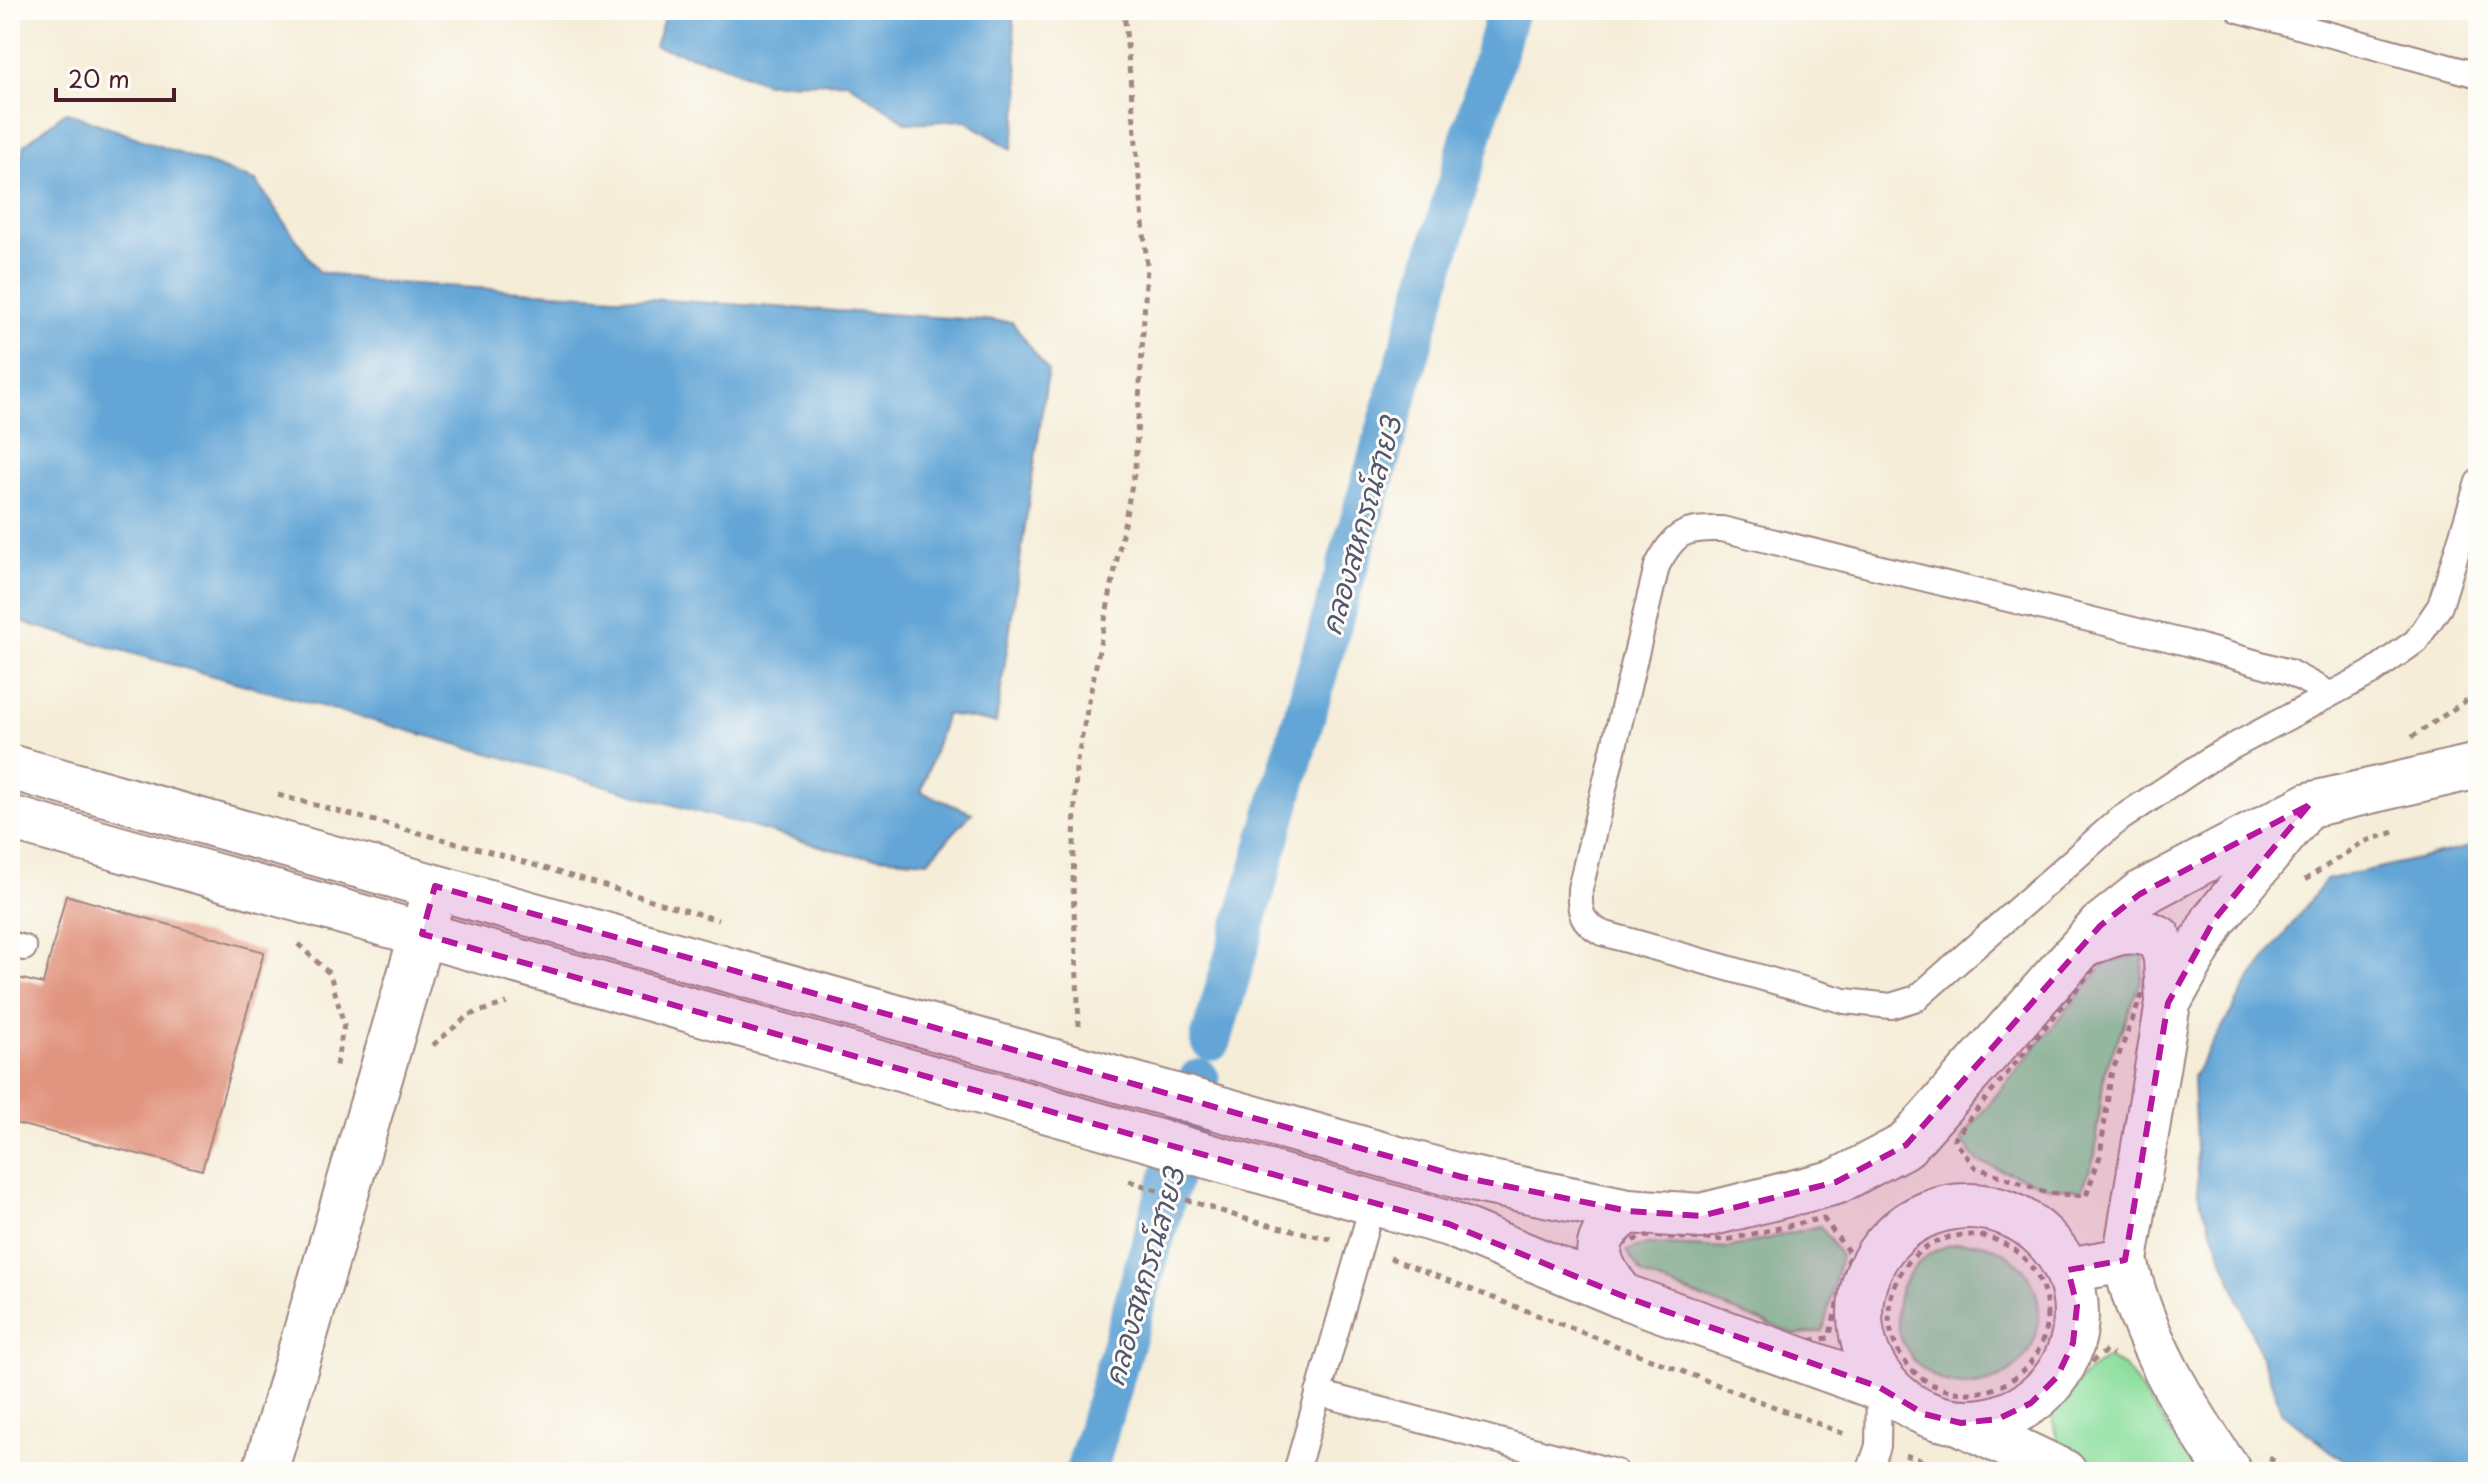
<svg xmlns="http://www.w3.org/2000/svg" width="2488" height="1482" viewBox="0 0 2488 1482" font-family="'Playpen Sans','Playpen Sans Thai',sans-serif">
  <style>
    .green { fill: #8ddf9f; stroke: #6c7f65; stroke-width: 2 }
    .water { fill: #62a5d6; stroke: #566280; stroke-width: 2 }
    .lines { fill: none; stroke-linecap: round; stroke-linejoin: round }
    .canal { stroke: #62a5d6; stroke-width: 42 }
    .building { fill: #e1947f }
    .service-casing { stroke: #a08682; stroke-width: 28 }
    .minor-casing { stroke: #a08682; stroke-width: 48 }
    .path { stroke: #a08682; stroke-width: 5; stroke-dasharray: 6 6; stroke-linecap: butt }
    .service { stroke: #fff; stroke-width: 24 }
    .minor { stroke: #fff; stroke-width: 44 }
    .marked { fill: #b5179e; fill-opacity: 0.2; stroke: #b5179e; stroke-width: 6; stroke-dasharray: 16 10; stroke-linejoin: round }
    .labels { text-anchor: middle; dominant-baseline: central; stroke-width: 6; stroke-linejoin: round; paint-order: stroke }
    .water-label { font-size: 28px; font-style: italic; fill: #54556f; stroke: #fdfcf7 }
  </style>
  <rect width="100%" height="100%" fill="#fdfcf7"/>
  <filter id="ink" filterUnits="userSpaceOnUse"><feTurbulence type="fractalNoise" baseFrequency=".0125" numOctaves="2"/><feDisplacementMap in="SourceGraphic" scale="16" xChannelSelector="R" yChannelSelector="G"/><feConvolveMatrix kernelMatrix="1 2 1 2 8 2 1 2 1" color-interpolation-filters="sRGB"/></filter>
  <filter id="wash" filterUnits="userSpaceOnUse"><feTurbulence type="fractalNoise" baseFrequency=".006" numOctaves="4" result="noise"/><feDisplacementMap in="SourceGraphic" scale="32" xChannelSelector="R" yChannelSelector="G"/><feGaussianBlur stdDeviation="1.8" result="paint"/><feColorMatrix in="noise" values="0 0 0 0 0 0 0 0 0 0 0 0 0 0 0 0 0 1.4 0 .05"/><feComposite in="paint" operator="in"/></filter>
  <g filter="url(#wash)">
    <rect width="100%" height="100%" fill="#f5edd8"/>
    <g class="green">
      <path d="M2144,954L2141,981L2104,1073L2095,1155L2082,1190L2049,1187L1978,1162L1961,1140L1975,1121L2106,962Z"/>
      <path d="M1820,1226L1841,1256L1823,1331L1796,1335L1643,1275L1626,1251L1647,1244L1728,1248Z"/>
      <circle cx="1968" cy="1314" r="71"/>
      <path d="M2106,1358L2125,1367L2199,1472H2118L2059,1447L2052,1416L2082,1377Z"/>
    </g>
    <g class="water">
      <path d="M667,10H1012L1020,94L1012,149L964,120L907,123L847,82L765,83L718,63L655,46Z"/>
      <path d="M66,112L256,181L319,272L380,282L1012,322L1048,371L996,723L946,714L921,792L972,813L928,861L852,855L10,619V193L25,144Z"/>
      <path d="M2478,845V1472H2357L2283,1413L2198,1194L2193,1077L2251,978L2326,880Z"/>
    </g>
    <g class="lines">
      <g class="canal">
        <path d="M1211,1040L1508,10"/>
        <path d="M1086,1472L1199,1080"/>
      </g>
    </g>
    <g id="blocks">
      <path class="building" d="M66,895L264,952L202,1170L10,1122V976L43,984Z"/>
    </g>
  </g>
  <g filter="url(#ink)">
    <use href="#blocks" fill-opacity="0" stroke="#a08682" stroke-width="2"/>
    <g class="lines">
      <g class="service-casing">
        <g id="service">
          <path d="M2239,10L2478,75"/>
          <path d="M2330,694L2289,672L2187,643L1722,529C1684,528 1675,532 1657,566L1580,889C1579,912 1581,922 1602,933L1845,1001L1891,1006L1917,998L2117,821L2213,757L2371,673L2416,641L2440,606L2478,482"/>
          <path d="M10,944L24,948"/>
          <path d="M1318,1393L1616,1472"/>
          <path d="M1296,1472L1373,1202"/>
          <path d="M1869,1472L1878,1446L1879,1387"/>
        </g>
      </g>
      <g class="minor-casing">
        <g id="minor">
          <path d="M10,767L1462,1177L1628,1211L1701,1216L1836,1182L1906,1145L2100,926L2140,894L2309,805L2478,766"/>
          <path d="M10,818L1449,1224L1623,1296L1893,1393"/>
          <path d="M2168,1003L2214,920L2297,819"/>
          <circle cx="1968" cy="1314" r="108"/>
          <path d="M2125,1260C2143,1340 2184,1406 2229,1472"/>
          <path d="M2068,1270L2125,1260L2168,1003L2166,957L2159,938C2131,925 2113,933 2085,945"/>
          <path d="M1623,1296C1593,1260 1588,1240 1628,1211"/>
          <path d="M1961,1423L2064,1472"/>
          <path d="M265,1472L430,906"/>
        </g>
      </g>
      <g class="path">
        <path d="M2412,737L2467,700L2478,679"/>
        <path d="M278,795L494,853L718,920"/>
        <path d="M2305,880L2363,842L2398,831"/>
        <path d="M298,944L330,974L344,1025L335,1070"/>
        <path d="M2150,947L2147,982L2111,1075L2100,1156L2086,1196L2048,1193L1975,1167L1954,1140L1971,1117L2103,957Z"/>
        <path d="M1079,1026L1073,886L1076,766L1135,469L1147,266L1124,10"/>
        <path d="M433,1045L469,1015L507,1003"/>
        <path d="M1129,1181L1252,1221L1331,1239"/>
        <path d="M1823,1218L1850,1254L1829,1338L1795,1342L1638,1281L1614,1247L1646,1236L1727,1240Z"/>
        <circle cx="1968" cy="1314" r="79"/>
        <path d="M1390,1258L1847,1435"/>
        <path d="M2045,1416L2078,1372L2106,1351L2113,1355"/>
        <path d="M1905,1455L1957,1472"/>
        <path d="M2269,1458L2292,1472"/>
      </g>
      <use href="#service" class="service"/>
      <use href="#minor" class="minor"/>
    </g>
  </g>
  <path class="marked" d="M2309,805L2214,920L2168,1003L2125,1260L2068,1270L2077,1306L2073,1343L2057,1377L2031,1403L1998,1419L1961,1423L1924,1414L1879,1387L1623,1296L1449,1224L422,934L435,886L1462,1177L1628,1211L1701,1216L1836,1182L1906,1145L2100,926L2140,894Z"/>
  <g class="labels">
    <g class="water-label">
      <text transform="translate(1360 525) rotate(-74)">คลองสหกรณ์สาย3</text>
      <text transform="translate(1143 1276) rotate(-74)">คลองสหกรณ์สาย3</text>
    </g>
  </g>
  <rect width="2488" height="1482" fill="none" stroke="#fdfcf7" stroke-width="40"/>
  <path d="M56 88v12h118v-12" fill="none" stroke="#4a1f2b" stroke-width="4"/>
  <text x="68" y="88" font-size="24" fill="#4a1f2b" stroke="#fdfcf7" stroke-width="6" paint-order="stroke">20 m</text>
</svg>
